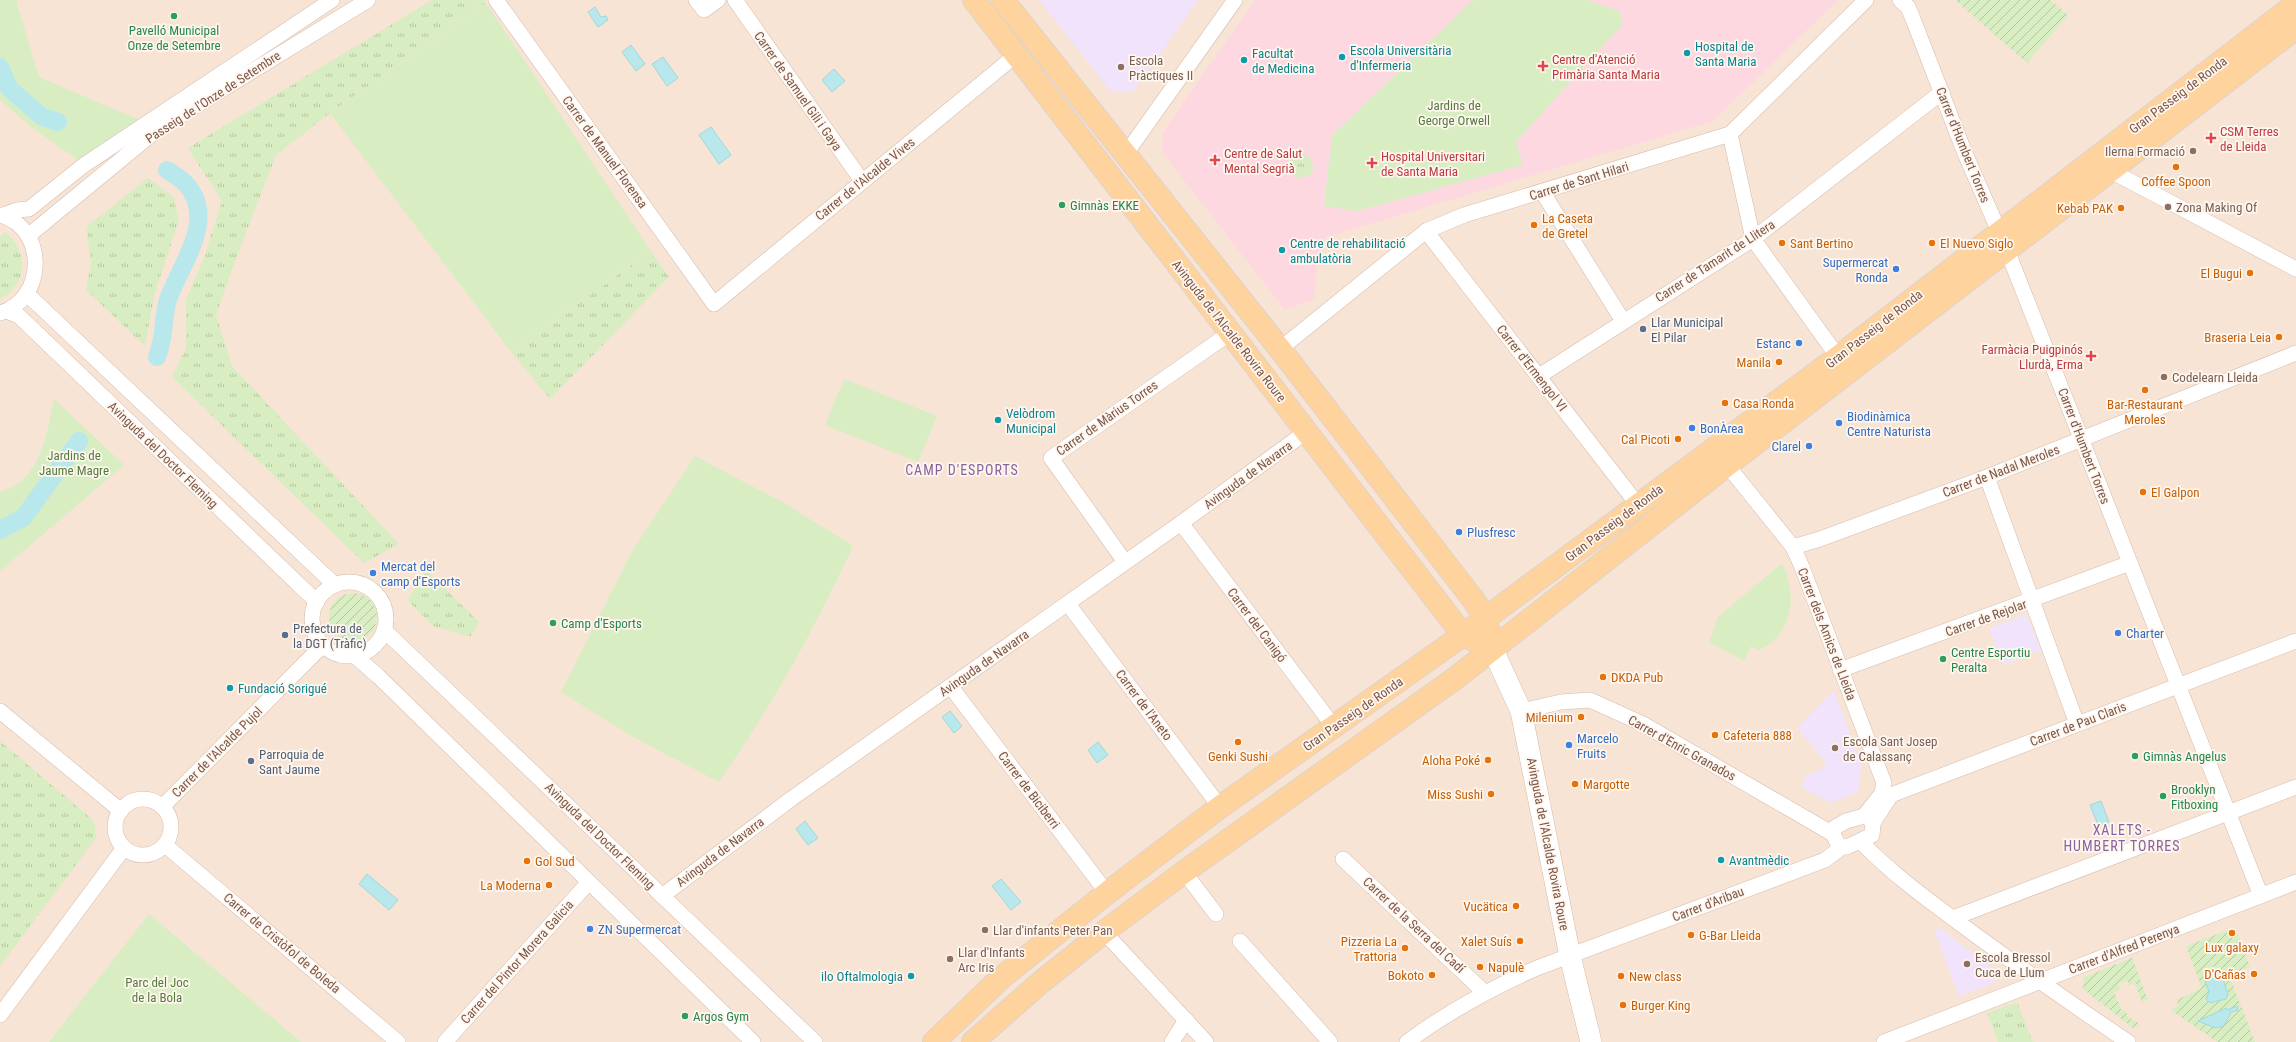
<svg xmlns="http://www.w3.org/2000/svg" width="2296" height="1042" viewBox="0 0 2296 1042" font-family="'Roboto Condensed',sans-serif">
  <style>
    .residential { fill: #f7e4d4 }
    .education { fill: #f0e3fb }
    .medical { fill: #fed8e0 }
    .grass { fill: url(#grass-tufts) }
    .park { fill: #d8eec2 }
    .garden { fill: url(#garden-furrows) }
    .water { fill: #b8e8eb; stroke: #9dd9de }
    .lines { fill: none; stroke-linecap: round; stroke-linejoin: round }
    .canal { stroke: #b8e8eb; stroke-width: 18 }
    .minor-casing { stroke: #d5bcad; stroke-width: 16 }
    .secondary-casing { stroke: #d9bba9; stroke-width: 22 }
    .primary-casing { stroke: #ddd3cf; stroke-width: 24 }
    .minor { stroke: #fff; stroke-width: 15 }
    .secondary { stroke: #fff; stroke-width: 21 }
    .primary { stroke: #ffd39d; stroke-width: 22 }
    .leisure-dot { fill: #2e9e5b; stroke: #fff7ef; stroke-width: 1.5 }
    .culture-dot { fill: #0f9aa8; stroke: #fff7ef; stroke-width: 1.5 }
    .health-dot { fill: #e0444e; stroke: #fff7ef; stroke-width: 1.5 }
    .education-dot { fill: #8d6e63; stroke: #fff7ef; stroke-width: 1.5 }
    .food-dot { fill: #e8710a; stroke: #fff7ef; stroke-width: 1.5 }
    .shop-dot { fill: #3f7fe0; stroke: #fff7ef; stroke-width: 1.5 }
    .service-dot { fill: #5c6f8a; stroke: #fff7ef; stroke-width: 1.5 }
    .labels { text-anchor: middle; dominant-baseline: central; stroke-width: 3.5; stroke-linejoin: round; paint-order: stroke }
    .leisure-label { font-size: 13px; fill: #27864d; stroke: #fff7ef; text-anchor: start }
    .culture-label { font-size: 13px; fill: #0d838f; stroke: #fff7ef; text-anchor: start }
    .health-label { font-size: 13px; fill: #be3a42; stroke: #fff7ef; text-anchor: start }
    .education-label { font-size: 13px; fill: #785e54; stroke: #fff7ef; text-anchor: start }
    .street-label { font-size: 13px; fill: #7c5647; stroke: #fff7ef }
    .park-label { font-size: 13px; fill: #537c3b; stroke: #fff7ef }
    .food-label { font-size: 13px; fill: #c56008; stroke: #fff7ef; text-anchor: end }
    .shop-label { font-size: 13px; fill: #366cbe; stroke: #fff7ef; text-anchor: start }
    .service-label { font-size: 13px; fill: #4e5e75; stroke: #fff7ef; text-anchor: start }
    .neighbourhood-label { font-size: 14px; letter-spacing: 1px; fill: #86639f; stroke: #fff7ef }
  </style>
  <defs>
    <pattern id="grass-tufts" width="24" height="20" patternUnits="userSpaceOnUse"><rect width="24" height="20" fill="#d8eec2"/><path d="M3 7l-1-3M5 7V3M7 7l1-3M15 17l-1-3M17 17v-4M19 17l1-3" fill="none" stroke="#b4c49f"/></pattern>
    <pattern id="garden-furrows" width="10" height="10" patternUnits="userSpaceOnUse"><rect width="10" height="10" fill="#d8eec2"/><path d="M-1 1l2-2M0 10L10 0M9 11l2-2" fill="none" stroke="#b4c49f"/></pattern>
  </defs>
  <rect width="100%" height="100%" fill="#fff3e6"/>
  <rect class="residential" x="0" y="0" width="2296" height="1042"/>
  <g class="education">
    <path d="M1039,0H1198L1134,91L1111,92Z"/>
    <path d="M2027,614L2041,651L2003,665L1989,628Z"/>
    <path d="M1834,690L1863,769L1859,770L1860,780L1858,792L1831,803L1801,787L1807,775L1821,770L1826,762L1797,728Z"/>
    <path d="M1940,928L1997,972L1995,983L1959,996L1934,930Z"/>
  </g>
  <path class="medical" d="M1255,0H1838L1713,121L1320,239L1314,299L1285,310L1162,152L1163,132Z"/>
  <g class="grass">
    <path d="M432,0H484L486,3L330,113L276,155L234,264L216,315L232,366L399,544L364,563L172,377L186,348V300L204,258L222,201L188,148Z"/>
    <circle cx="1301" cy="166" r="12"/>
    <path d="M148,178L173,196L179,220L155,292L145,346L86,290L91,262L86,227Z"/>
    <path d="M5,232C29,251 28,285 0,299V237Z"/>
    <path d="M651,251L669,277L550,399L511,352Z"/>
    <path d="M427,571L479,622L470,637L433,626L407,600Z"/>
    <path d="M0,741L94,821L96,838L0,966Z"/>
    <path d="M2017,1002L2033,1042H1998L1987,1013Z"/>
  </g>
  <g class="park">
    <path d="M0,0H17V4L39,77L142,121L81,162L31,127L0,100Z"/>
    <path d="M1473,0H1587L1620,11L1622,25L1516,142L1523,165L1357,211L1324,206L1332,135Z"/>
    <path d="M486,3L651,251L511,352L330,113Z"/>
    <path d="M844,379L937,416L918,462L825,425Z"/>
    <path d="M54,399L124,465L0,571V492C42,480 46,435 54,399Z"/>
    <path d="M695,456L786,504L853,546C815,629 771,707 719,782L633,737L561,692L632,551Z"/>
    <path d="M1782,563C1798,594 1793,634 1759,650L1751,646L1744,661L1709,642L1718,617Z"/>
    <path d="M149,914L301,1042H49Z"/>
  </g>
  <g class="garden">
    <path d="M1955,0H2050L2068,15L2027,63Z"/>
    <circle cx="353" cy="617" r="24"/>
    <path d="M2228,930L2238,934L2250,967L2229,975L2255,1042H2217L2171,1010L2178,1006L2177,1000L2202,988L2186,946Z"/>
    <path d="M2132,958L2148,1000L2142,1002L2135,983L2129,985L2128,981L2118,984L2121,989L2114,992L2122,1011L2125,1010L2128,1017L2140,1024L2133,1028L2083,989L2084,977Z"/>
  </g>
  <g class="water">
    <path d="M595,7L601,17L606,16L608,20L598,27L588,12Z"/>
    <path d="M631,45L645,64L636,71L622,52Z"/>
    <path d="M663,57L678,78L667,86L652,64Z"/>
    <path d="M834,69L845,81L832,92L822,80Z"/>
    <path d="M711,127L731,155L719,164L699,135Z"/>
    <path d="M950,711L962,726L954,733L942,717Z"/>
    <path d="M1098,742L1108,755L1097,763L1088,750Z"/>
    <path d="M2101,801L2109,822L2098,825L2090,805Z"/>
    <path d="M805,821L818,838L808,845L796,829Z"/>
    <path d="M367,874L398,900L389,910L359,884Z"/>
    <path d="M1001,879L1021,902L1011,910L992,886Z"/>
    <path d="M2212,972L2222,976L2228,994L2226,999L2210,1003L2206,999L2209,992L2205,981Z"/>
    <path d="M2237,1006L2238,1010L2231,1012L2224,1026L2215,1028L2198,1021L2226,1008L2227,1010Z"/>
  </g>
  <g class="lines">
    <g class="canal">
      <path d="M0,67L9,88L41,116L58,122"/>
      <path d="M157,357C166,336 162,314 169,297C182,262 218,218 185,183C180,178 173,174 167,170"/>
      <path d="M0,530L23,518L79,441"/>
    </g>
    <g class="minor-casing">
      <g id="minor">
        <path d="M496,0L714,304L1016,55"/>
        <path d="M696,0L704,10L718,0"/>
        <path d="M735,0L862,181"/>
        <path d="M1900,0L1908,7L1913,19L1964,151L2007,250L2261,896"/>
        <path d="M1730,134L1753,239L1838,357"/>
        <path d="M1125,155L1235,0"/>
        <path d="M2111,171L2296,269"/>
        <path d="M1543,193L1623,321"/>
        <path d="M0,215C48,228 46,300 0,313"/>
        <path d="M3,215L17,210L29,209L84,165L332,0"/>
        <path d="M1426,231L1638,505"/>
        <path d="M28,236L158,129L368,0"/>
        <path d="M27,294L335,585"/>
        <path d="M7,311L19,316L317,602"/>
        <path d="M1280,349L1426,231L1464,215L1730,134L1866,0"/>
        <path d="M1539,376L1753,239L1942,92"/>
        <path d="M1727,465L1793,547L1802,567L1884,783L1882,793L1864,816"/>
        <path d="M1987,477L2077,724"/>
        <path d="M1181,523L1334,727"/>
        <path d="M1793,547L1820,539L1987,477L2296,353"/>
        <path d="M1125,562L1051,458L1230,333"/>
        <circle cx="349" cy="619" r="37"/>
        <path d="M1068,604L1220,807"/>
        <path d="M384,630L815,1042"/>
        <path d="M355,656L378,676L753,1042"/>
        <path d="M1840,670L2130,563"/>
        <path d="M951,687L1107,893"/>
        <path d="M0,711L121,811"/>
        <path d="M1521,711L1561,702L1590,700L1643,724L1833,834"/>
        <circle cx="143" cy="827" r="28"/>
        <path d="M162,807L323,645"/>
        <path d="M1864,816L1869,818L1873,824L1872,835L1847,847L1839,846L1833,834L1834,828L1846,821Z"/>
        <path d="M1873,823L1891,795L2296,641"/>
        <path d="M1861,842C1895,877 1935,905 1974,934C2025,971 2076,1007 2128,1042"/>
        <path d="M165,845L398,1042"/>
        <path d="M1343,859L1484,992"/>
        <path d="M1184,872L1216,914"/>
        <path d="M662,896L791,799L1181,523L1306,432"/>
        <path d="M1953,918L2296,787"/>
        <path d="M1104,932L1206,1042"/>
        <path d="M1240,941L1330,1042"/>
        <path d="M0,1015L124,848"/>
        <path d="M445,1042L589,882"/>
        <path d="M1172,1042L1186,1020"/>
        <path d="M1407,1042C1449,1011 1489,989 1537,968L1825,860L1842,847"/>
        <path d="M1884,1042L2296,882"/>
      </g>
    </g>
    <g class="secondary-casing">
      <path id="secondary" d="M1493,650L1521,711L1570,956L1591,1042"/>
    </g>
    <g class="primary-casing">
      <g id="primary">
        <path d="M974,0L1463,635L1476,641"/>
        <path d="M1003,0L1280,349L1472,598L1486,618L1489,633"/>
        <path d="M934,1042L1001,978L1107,893L1220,807L1463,635L1838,357L2296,4"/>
        <path d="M973,1042L1041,982L1104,932L1184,872L1457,677L1727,465L2296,28"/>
      </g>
    </g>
    <use href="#minor" class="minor"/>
    <use href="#secondary" class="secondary"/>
    <use href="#primary" class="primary"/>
  </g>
  <g class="leisure-dot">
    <circle cx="174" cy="16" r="4"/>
    <circle cx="1062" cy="205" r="4"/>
    <circle cx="553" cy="623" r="4"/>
    <circle cx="1943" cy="659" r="4"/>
    <circle cx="2135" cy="756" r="4"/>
    <circle cx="2163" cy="796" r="4"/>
    <circle cx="685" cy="1016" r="4"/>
  </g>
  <g class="culture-dot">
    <circle cx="1687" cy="53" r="4"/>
    <circle cx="1342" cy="57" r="4"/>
    <circle cx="1244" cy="60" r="4"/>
    <circle cx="1282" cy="250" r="4"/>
    <circle cx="998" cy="420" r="4"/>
    <circle cx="230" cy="688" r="4"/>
    <circle cx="1721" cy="860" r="4"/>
    <circle cx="911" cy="976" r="4"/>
  </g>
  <g class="health-dot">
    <path d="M1541 60h4v4h4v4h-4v4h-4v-4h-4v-4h4z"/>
    <path d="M2209 132h4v4h4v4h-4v4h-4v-4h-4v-4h4z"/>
    <path d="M1213 154h4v4h4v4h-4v4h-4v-4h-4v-4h4z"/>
    <path d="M1370 157h4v4h4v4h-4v4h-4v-4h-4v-4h4z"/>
    <path d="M2089 350h4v4h4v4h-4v4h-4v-4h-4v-4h4z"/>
  </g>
  <g class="education-dot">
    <circle cx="1121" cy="67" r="4"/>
    <circle cx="2193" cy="151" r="4"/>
    <circle cx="2168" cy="207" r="4"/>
    <circle cx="2164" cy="377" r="4"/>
    <circle cx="1835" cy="748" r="4"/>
    <circle cx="985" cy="930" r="4"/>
    <circle cx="950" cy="959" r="4"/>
    <circle cx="1967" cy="964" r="4"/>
  </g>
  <g class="food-dot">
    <circle cx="2176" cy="167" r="4"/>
    <circle cx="2121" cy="208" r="4"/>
    <circle cx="1534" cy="225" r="4"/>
    <circle cx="1782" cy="243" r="4"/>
    <circle cx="1932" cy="243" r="4"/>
    <circle cx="2250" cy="273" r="4"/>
    <circle cx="2279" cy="337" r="4"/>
    <circle cx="1779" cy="362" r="4"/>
    <circle cx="2145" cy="390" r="4"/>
    <circle cx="1725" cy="403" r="4"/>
    <circle cx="1678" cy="439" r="4"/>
    <circle cx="2143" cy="492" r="4"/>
    <circle cx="1603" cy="677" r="4"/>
    <circle cx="1581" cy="717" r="4"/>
    <circle cx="1715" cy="735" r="4"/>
    <circle cx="1238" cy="742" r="4"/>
    <circle cx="1488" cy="760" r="4"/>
    <circle cx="1575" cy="784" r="4"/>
    <circle cx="1491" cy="794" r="4"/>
    <circle cx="527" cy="861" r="4"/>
    <circle cx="549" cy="885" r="4"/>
    <circle cx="1516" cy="906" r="4"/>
    <circle cx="2232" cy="933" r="4"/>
    <circle cx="1691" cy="935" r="4"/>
    <circle cx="1520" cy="941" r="4"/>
    <circle cx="1405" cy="948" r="4"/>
    <circle cx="1480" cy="967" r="4"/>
    <circle cx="2254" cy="974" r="4"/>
    <circle cx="1432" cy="975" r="4"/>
    <circle cx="1621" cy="976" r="4"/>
    <circle cx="1623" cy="1005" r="4"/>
  </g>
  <g class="shop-dot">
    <circle cx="1896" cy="269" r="4"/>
    <circle cx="1799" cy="343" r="4"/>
    <circle cx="1839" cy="423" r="4"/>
    <circle cx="1692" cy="428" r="4"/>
    <circle cx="1809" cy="446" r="4"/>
    <circle cx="1459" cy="532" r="4"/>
    <circle cx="373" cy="573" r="4"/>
    <circle cx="2118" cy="633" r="4"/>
    <circle cx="1569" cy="745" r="4"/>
    <circle cx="590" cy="929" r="4"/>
  </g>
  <g class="service-dot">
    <circle cx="1643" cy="329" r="4"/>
    <circle cx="285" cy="635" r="4"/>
    <circle cx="251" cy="761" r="4"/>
  </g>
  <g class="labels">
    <g class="leisure-label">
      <text x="174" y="30" text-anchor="middle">Pavelló Municipal<tspan x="174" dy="15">Onze de Setembre</tspan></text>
      <text x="1070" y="205">Gimnàs EKKE</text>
      <text x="561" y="623">Camp d'Esports</text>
      <text x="1951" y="652">Centre Esportiu<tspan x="1951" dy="15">Peralta</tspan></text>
      <text x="2143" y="756">Gimnàs Angelus</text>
      <text x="2171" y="789">Brooklyn<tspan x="2171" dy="15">Fitboxing</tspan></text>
      <text x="693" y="1016">Argos Gym</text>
    </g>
    <g class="culture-label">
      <text x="1695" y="46">Hospital de<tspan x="1695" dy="15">Santa Maria</tspan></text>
      <text x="1350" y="50">Escola Universitària<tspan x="1350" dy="15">d'Infermeria</tspan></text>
      <text x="1252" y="53">Facultat<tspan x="1252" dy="15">de Medicina</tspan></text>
      <text x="1290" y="243">Centre de rehabilitació<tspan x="1290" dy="15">ambulatòria</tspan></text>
      <text x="1006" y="413">Velòdrom<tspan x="1006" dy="15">Municipal</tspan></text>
      <text x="238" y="688">Fundació Sorigué</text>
      <text x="1729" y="860">Avantmèdic</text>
      <text x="903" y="976" text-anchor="end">ilo Oftalmologia</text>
    </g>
    <g class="health-label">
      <text x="1552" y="59">Centre d'Atenció<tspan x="1552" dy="15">Primària Santa Maria</tspan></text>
      <text x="2220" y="131">CSM Terres<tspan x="2220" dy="15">de Lleida</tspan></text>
      <text x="1224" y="153">Centre de Salut<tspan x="1224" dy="15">Mental Segrià</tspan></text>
      <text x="1381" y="156">Hospital Universitari<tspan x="1381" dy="15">de Santa Maria</tspan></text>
      <text x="2083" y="349" text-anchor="end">Farmàcia Puigpinós<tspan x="2083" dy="15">Llurdà, Erma</tspan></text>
    </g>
    <g class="education-label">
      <text x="1129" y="60">Escola<tspan x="1129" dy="15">Pràctiques II</tspan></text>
      <text x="2185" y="151" text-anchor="end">Ilerna Formació</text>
      <text x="2176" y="207">Zona Making Of</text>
      <text x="2172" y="377">Codelearn Lleida</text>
      <text x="1843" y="741">Escola Sant Josep<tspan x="1843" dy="15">de Calassanç</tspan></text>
      <text x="993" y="930">Llar d'infants Peter Pan</text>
      <text x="958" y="952">Llar d'Infants<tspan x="958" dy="15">Arc Iris</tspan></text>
      <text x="1975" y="957">Escola Bressol<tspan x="1975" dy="15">Cuca de Llum</tspan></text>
    </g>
    <g class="street-label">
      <text transform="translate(798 91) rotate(55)">Carrer de Samuel Gili i Gaya</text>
      <text transform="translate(2178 95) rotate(-37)">Gran Passeig de Ronda</text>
      <text transform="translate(213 97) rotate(-33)">Passeig de l'Onze de Setembre</text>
      <text transform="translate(1963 145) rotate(68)">Carrer d'Humbert Torres</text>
      <text transform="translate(605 152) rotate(54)">Carrer de Manuel Florensa</text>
      <text transform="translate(865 179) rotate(-39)">Carrer de l'Alcalde Vives</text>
      <text transform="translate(1579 181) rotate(-17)">Carrer de Sant Hilari</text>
      <text transform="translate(1715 261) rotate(-33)">Carrer de Tamarit de Llitera</text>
      <text transform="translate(1874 329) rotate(-38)">Gran Passeig de Ronda</text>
      <text transform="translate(1229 331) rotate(52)">Avinguda de l'Alcalde Rovira Roure</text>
      <text transform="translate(1532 368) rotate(52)">Carrer d'Ermengol VI</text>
      <text transform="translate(1107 418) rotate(-35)">Carrer de Màrius Torres</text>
      <text transform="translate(2084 446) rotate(69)">Carrer d'Humbert Torres</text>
      <text transform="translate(163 455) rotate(44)">Avinguda del Doctor Fleming</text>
      <text transform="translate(2001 471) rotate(-21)">Carrer de Nadal Meroles</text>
      <text transform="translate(1248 475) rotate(-36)">Avinguda de Navarra</text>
      <text transform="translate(1614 523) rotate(-37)">Gran Passeig de Ronda</text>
      <text transform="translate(1986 618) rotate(-20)">Carrer de Rejolar</text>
      <text transform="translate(1257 625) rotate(53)">Carrer del Canigó</text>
      <text transform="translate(1827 634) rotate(69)">Carrer dels Amics de Lleida</text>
      <text transform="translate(984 663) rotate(-35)">Avinguda de Navarra</text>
      <text transform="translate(1144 705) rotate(53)">Carrer de l'Aneto</text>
      <text transform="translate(1353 714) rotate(-35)">Gran Passeig de Ronda</text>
      <text transform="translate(2078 724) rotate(-21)">Carrer de Pau Claris</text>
      <text transform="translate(1682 748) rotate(29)">Carrer d'Enric Granados</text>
      <text transform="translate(217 752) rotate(-45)">Carrer de l'Alcalde Pujol</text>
      <text transform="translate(1029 790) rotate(53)">Carrer de Biciberri</text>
      <text transform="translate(600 836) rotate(44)">Avinguda del Doctor Fleming</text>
      <text transform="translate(1548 844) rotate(79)">Avinguda de l'Alcalde Rovira Roure</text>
      <text transform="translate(720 852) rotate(-37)">Avinguda de Navarra</text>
      <text transform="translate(1708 904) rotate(-21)">Carrer d'Aribau</text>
      <text transform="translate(1414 925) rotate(43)">Carrer de la Serra del Cadí</text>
      <text transform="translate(282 943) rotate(40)">Carrer de Cristòfol de Boleda</text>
      <text transform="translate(2124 949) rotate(-21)">Carrer d'Alfred Perenya</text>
      <text transform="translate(517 962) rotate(-48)">Carrer del Pintor Morera Galicia</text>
    </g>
    <g class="park-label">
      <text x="1454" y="105">Jardins de<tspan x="1454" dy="15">George Orwell</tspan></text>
      <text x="74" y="455">Jardins de<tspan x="74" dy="15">Jaume Magre</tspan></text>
      <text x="157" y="982">Parc del Joc<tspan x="157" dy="15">de la Bola</tspan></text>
    </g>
    <g class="food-label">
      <text x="2176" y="181" text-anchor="middle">Coffee Spoon</text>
      <text x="2113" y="208">Kebab PAK</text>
      <text x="1542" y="218" text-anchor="start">La Caseta<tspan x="1542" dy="15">de Gretel</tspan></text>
      <text x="1790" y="243" text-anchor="start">Sant Bertino</text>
      <text x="1940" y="243" text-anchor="start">El Nuevo Siglo</text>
      <text x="2242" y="273">El Bugui</text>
      <text x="2271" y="337">Braseria Leia</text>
      <text x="1771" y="362">Manila</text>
      <text x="1733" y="403" text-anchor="start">Casa Ronda</text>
      <text x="2145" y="404" text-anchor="middle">Bar-Restaurant<tspan x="2145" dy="15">Meroles</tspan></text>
      <text x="1670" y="439">Cal Picoti</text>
      <text x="2151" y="492" text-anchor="start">El Galpon</text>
      <text x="1611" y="677" text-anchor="start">DKDA Pub</text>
      <text x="1573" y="717">Milenium</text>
      <text x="1723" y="735" text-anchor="start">Cafeteria 888</text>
      <text x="1238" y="756" text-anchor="middle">Genki Sushi</text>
      <text x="1480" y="760">Aloha Poké</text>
      <text x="1583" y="784" text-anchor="start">Margotte</text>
      <text x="1483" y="794">Miss Sushi</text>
      <text x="535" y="861" text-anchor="start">Gol Sud</text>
      <text x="541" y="885">La Moderna</text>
      <text x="1508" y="906">Vucätica</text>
      <text x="1699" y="935" text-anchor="start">G-Bar Lleida</text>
      <text x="1397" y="941">Pizzeria La<tspan x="1397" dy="15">Trattoria</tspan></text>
      <text x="1512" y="941">Xalet Suís</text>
      <text x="2232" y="947" text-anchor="middle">Lux galaxy</text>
      <text x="1488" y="967" text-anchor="start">Napulè</text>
      <text x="2246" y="974">D'Cañas</text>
      <text x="1424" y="975">Bokoto</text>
      <text x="1629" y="976" text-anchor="start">New class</text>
      <text x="1631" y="1005" text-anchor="start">Burger King</text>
    </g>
    <g class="shop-label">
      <text x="1888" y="262" text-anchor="end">Supermercat<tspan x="1888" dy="15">Ronda</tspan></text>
      <text x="1791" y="343" text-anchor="end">Estanc</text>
      <text x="1847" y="416">Biodinàmica<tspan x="1847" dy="15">Centre Naturista</tspan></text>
      <text x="1700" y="428">BonÀrea</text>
      <text x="1801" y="446" text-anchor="end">Clarel</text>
      <text x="1467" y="532">Plusfresc</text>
      <text x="381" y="566">Mercat del<tspan x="381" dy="15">camp d'Esports</tspan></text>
      <text x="2126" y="633">Charter</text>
      <text x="1577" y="738">Marcelo<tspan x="1577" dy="15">Fruits</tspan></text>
      <text x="598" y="929">ZN Supermercat</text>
    </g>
    <g class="service-label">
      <text x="1651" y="322">Llar Municipal<tspan x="1651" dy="15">El Pilar</tspan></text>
      <text x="293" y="628">Prefectura de<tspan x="293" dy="15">la DGT (Tràfic)</tspan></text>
      <text x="259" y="754">Parroquia de<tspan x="259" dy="15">Sant Jaume</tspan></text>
    </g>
    <g class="neighbourhood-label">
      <text x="962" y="470">CAMP D'ESPORTS</text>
      <text x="2122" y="830">XALETS -<tspan x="2122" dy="16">HUMBERT TORRES</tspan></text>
    </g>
  </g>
</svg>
